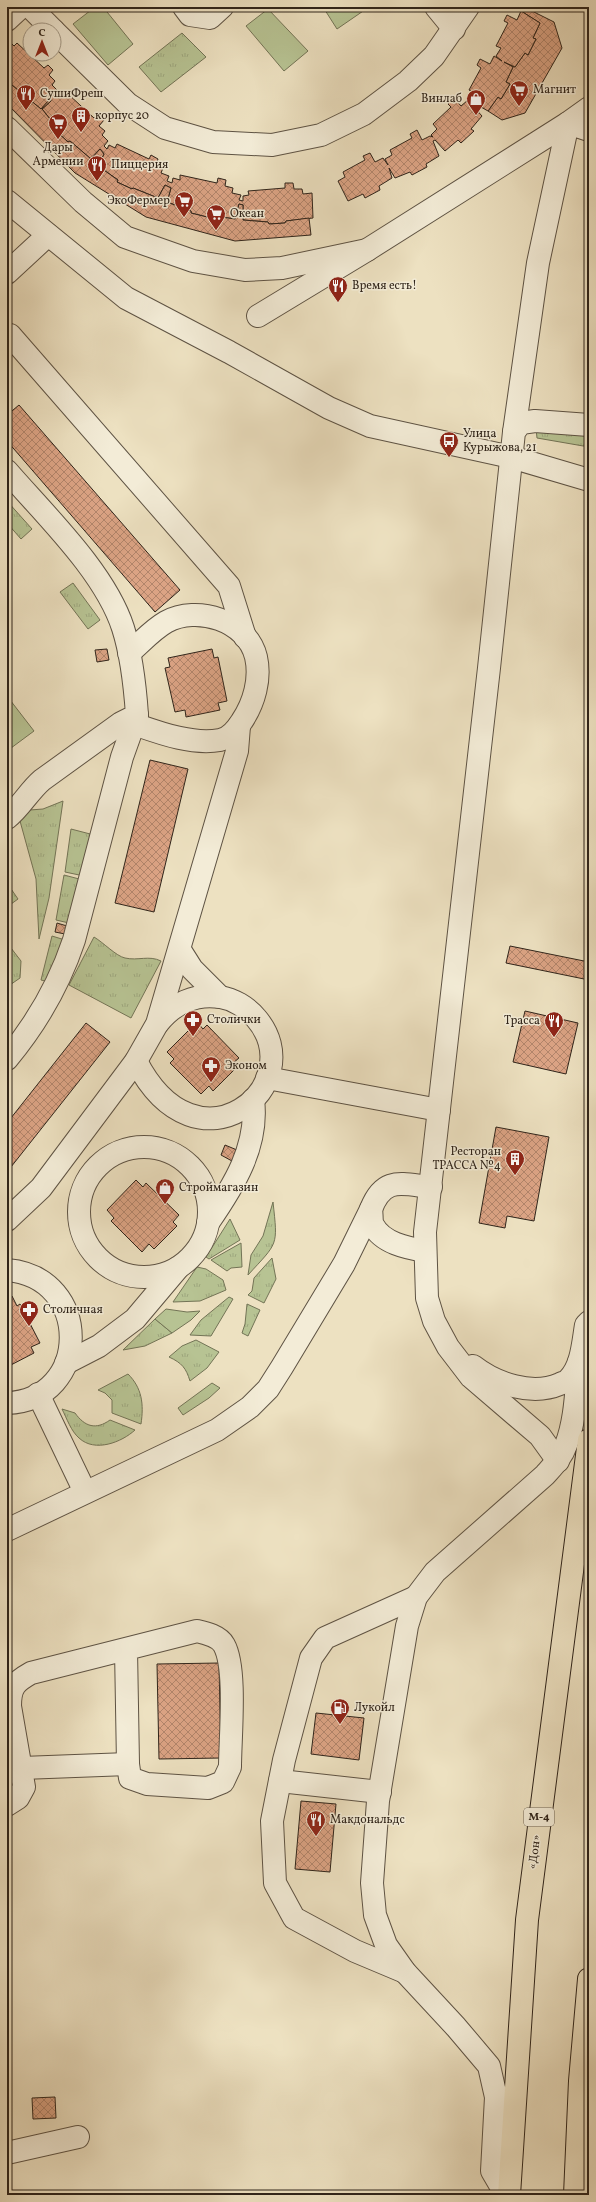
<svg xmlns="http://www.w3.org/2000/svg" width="596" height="2202" viewBox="0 0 596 2202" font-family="Vollkorn,serif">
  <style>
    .grass { fill: url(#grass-tufts); stroke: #737456 }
    .pitch { fill: #b7c393; stroke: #737456 }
    .building { fill: url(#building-cross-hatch); stroke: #2f241a }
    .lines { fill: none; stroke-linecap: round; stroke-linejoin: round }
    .minor-casing { stroke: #5e5344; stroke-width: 24 }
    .highway-casing { stroke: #2f241a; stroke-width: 24 }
    .minor { stroke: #f3ecd7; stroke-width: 22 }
    .highway { stroke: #ede1c1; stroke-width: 22 }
    .labels { text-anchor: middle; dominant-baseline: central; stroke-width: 3; stroke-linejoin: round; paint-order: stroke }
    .shield { fill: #f3ecd7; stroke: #6a6053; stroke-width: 1 }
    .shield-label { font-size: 11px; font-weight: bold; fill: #2f241a }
    .poi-label { font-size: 12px; fill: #2f241a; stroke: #f3ecd7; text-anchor: start }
    .street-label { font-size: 12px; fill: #2f241a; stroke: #f3ecd7 }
  </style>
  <defs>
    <pattern id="grass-tufts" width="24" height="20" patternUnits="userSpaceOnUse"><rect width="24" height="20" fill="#b7c393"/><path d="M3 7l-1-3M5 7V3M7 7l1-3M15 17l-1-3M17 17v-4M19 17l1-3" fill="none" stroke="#9ea77e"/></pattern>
    <pattern id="building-cross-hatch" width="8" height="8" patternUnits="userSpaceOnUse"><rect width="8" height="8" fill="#dba384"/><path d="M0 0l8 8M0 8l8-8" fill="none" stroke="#b2856b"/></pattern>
  </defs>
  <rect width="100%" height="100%" fill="#ede1c1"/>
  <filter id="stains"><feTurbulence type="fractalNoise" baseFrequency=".005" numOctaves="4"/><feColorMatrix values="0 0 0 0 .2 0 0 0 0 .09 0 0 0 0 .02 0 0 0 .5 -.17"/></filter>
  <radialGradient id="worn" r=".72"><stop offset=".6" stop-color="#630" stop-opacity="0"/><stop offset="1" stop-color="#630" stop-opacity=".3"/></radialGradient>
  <g class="grass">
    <path d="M182,33L206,57L161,92L139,67Z"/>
    <path d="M536,428L589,432V447L537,438Z"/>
    <path d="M7,501L32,529L21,539L7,523Z"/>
    <path d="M73,583L100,620L88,629L60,592Z"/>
    <path d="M63,801L49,898L39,939L36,879L20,821L30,810L43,809Z"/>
    <path d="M71,829L94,835L84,876L65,872Z"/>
    <path d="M64,875L83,880L69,923L56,920Z"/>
    <path d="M7,883L18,899L7,907Z"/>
    <path d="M52,936L65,940L49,982L41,980Z"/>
    <path d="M94,937C104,943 116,956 125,958C138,961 149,955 161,961L131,1018L69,985Z"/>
    <path d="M11,948L21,961L20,978L7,987V952Z"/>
    <path d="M273,1202C278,1247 278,1242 248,1275L251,1255L263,1236Z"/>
    <path d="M230,1219L240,1240L209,1259L206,1257Z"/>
    <path d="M241,1243L242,1267L231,1268L227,1271L211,1260Z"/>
    <path d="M272,1258L276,1279L264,1303L248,1295L252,1291L254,1278Z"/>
    <path d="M197,1267L206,1269L223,1280L226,1290L200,1301L173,1302Z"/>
    <path d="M229,1297L233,1299L211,1336L190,1335L201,1320Z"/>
    <path d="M247,1304L260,1310L248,1336L242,1333L245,1324Z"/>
    <path d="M155,1319L172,1333L145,1346L123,1350Z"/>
    <path d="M196,1340L219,1352L207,1368L190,1381C186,1368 182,1363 169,1357L182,1346Z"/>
    <path d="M128,1374C142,1388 144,1404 141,1424L112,1413V1400L105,1393L98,1390Z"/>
    <path d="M62,1409L75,1413C85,1427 96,1430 110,1420L135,1430C122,1442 95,1453 79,1438C71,1431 67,1419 62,1409Z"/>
  </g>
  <g class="pitch">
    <path d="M95,7H103L133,44L108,65L73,24Z"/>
    <path d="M323,7H369L337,29Z"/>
    <path d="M268,9L308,51L284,71L246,26Z"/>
    <path d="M7,696L34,731L7,751Z"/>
    <path d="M166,1309L187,1312L200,1311L191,1320L172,1333L155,1319Z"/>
    <path d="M212,1383L220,1388L209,1398L183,1415L178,1408Z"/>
  </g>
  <g class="building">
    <path d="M524,7L554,22L562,48L525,113L502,120L488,111L498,97L501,99L510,84L506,82L513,67L504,62L515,67L525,53L528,55L536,39L533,38L540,23L521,11Z"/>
    <path d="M521,11L540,23L533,38L536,39L528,55L525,53L515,67L504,62L513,67L506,82L510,84L501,99L498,97L488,111L474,103L472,105L482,116L471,129L474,131L461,143L458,140L445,151L435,140L433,141L439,156L426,164L427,167L412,175L410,172L395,178L389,168L392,178L379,186L380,190L365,198L363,194L348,201L338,181L345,177L343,172L365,160L363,156L370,153L375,162L383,158L388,165L385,159L392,155L390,150L412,138L410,134L417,130L422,140L430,136L433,137L431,135L437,129L433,124L451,107L448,104L454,98L461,106L468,100L470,102L474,93L469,90L481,68L477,65L480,59L490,64L494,56L502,61L496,56L501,48L496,46L508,23L504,21L507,15L517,20Z"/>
    <path d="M10,42L14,46L17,43L44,68L48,65L53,70L49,75L55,81L52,85L58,91L53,96L54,97L60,92L64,97L67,93L94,118L98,115L104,120L99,126L105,131L102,135L108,141L104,146L107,149L109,145L115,148L117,144L149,159L151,155L158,159L156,165L163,168L161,173L169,176L167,181L172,183L173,178L180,180V175L217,183L218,178L226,180L225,186L233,188L232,193L241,195L239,200L243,201V196L249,195L248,191L285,188V183H293L294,189H302L303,194L312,193L313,218L286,221L285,223L269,224L268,222L243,220V205L239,204L235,219L208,215L207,217L191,213V211L167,202L171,188L165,185L158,198L133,188L132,189L117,182L118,180L98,166L104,154L100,149L91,159L70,141L68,142L56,131L58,129L42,109L51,101L50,99L41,109L7,81V45Z"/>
    <path d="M7,81L41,109L50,99L51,101L42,109L58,129L56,131L68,142L70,141L91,159L100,149L104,154L98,166L118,180L117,182L132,189L133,188L158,198L165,185L171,188L167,202L191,211V213L207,217L208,215L235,219L239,204L243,205V220L268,222L269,224L285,223L286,221L309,218L311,235L235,241L146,217L75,173L7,104Z"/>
    <path d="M19,405L180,590L155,612L7,441V415Z"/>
    <path d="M107,649L109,660L97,662L95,650Z"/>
    <path d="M212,649L214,658L218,657L227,701L218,703L220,710L186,717L185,710L175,712L165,668L170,667L168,658Z"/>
    <path d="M150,760L188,769L154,912L115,903Z"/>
    <path d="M57,923L67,926L65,934L55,932Z"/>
    <path d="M510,946L589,962V980L506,963Z"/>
    <path d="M525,1011L578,1023L566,1074L513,1062Z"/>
    <path d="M197,1022L203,1029L207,1025L239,1058L232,1064L236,1068L213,1091L209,1086L201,1094L170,1063L174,1059L167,1052Z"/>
    <path d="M86,1023L110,1042L7,1172V1123Z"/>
    <path d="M496,1127L549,1137L534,1221L507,1216L505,1228L479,1223Z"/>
    <path d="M225,1145L237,1150L232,1161L221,1155Z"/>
    <path d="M136,1180L143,1187L146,1183L179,1215L173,1222L177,1226L154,1249L149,1244L142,1252L111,1221L114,1218L107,1210Z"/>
    <path d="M12,1296L17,1306L20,1304L40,1343L31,1347L34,1353L7,1367V1299Z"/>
    <path d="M219,1663L221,1758L159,1759L157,1664Z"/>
    <path d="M316,1713L364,1718L359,1760L311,1754Z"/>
    <path d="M301,1801L336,1804L330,1872L295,1869Z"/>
    <path d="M55,2097L56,2118L33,2119L32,2098Z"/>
  </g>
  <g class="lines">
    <g class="minor-casing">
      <g id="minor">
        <path d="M30,7L53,30"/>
        <path d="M184,7L190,15L210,18L222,7"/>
        <path d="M436,7L454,29"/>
        <path d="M7,20L21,7"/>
        <path d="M54,31L128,104L165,128L213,142L272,145L321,135L364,114L408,81L434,56L468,7"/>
        <path d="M7,128L83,202L125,237L193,261L245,270L282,268L367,250"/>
        <path d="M7,201L126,298L229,352L329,408L370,426L511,457L589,480"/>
        <path d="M7,273L48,235"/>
        <path d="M258,316L367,250L568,123L589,108"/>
        <path d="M7,338L10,335L229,586L245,637"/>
        <path d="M514,432L538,263L568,123L589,130"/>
        <path d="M7,471C45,515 105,572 123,628C132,656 135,686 137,715L121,723L42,780C29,791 20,808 7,818"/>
        <path d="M129,653C141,643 152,630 166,622C197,605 247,620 256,657C261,679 254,703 242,721C237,729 230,738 220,740C192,745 160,733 134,724"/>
        <path d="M180,950L192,969L220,997"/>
        <path d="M7,1059C37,1023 59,985 74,940L122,757L137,715"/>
        <path d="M136,1061C198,1182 313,1084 256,1018C247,1007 233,999 220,997C195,993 173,1004 158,1023"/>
        <path d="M267,1078L439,1110"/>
        <circle cx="144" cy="1212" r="65"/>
        <path d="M371,1209C384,1176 401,1184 431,1187"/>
        <path d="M7,1220L41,1188L136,1061L157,1024L237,751L239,726"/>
        <path d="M208,1223C233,1187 259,1146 253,1100"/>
        <path d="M7,1270C93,1277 91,1400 7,1403"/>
        <path d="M66,1363L99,1346L135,1319L178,1268"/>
        <path d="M473,1366C496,1384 532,1396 560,1384C562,1383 566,1382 568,1380C582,1367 583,1342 586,1325L589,1322"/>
        <path d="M38,1394L85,1492"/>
        <path d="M558,1461L540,1436L471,1377L448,1347L434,1321L427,1298L425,1232L489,668L514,432L521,423L535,421L589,425"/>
        <path d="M7,1530L217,1430L250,1407L268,1389L282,1367L344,1264L371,1209C372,1214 371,1221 373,1225C382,1243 407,1248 425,1251"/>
        <path d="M22,1768L128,1764"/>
        <path d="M280,1781L380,1792"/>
        <path d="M7,1805L18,1798L24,1787L10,1706C10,1687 15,1682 31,1673L197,1631C206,1633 219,1636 224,1645C237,1668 230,1738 230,1767L223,1782L208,1788L147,1784L130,1778L128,1764L126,1649"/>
        <path d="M405,1972L355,1951L294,1918L275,1883L272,1821L284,1760L311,1658L325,1638L416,1597"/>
        <path d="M7,2153L78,2137"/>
        <path d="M506,2195L492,2171L496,2097L489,2066L456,2027L405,1972L386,1945L375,1915L372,1883L378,1801L407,1626L416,1597L435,1572L545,1475C553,1466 562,1457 566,1445C576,1419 576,1389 579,1362"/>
      </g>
    </g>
    <g class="highway-casing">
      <g id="highway">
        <path d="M509,2195L527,1920L589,1440"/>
        <path d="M575,2195L580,2081L589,1979"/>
      </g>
    </g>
    <use href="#minor" class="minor"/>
    <use href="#highway" class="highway"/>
  </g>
  <defs>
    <g id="supermarket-pin" transform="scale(1)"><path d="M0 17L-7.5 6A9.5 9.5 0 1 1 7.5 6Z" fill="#8f2418" stroke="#f3ecd7"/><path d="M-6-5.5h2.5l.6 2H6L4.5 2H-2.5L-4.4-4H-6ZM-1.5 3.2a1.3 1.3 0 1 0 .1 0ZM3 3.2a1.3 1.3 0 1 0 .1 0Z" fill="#fff"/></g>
    <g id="restaurant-pin" transform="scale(1)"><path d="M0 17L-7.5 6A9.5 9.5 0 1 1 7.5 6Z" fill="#8f2418" stroke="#f3ecd7"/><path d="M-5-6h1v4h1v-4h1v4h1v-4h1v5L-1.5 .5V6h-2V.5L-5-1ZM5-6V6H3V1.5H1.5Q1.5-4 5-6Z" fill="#fff"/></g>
    <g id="shop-pin" transform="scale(1)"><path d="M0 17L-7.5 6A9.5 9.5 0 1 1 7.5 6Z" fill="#8f2418" stroke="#f3ecd7"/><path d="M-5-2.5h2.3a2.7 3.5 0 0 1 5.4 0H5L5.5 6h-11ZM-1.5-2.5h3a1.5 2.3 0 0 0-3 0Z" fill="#fff"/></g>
    <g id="building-pin" transform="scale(1)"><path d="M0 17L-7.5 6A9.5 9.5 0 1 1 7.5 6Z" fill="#8f2418" stroke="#f3ecd7"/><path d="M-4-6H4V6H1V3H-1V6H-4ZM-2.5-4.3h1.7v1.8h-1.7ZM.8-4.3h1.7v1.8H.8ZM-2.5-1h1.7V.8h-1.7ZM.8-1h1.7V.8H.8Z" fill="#fff"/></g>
    <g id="bus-pin" transform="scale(1)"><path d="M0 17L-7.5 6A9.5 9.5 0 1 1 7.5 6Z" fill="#8f2418" stroke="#f3ecd7"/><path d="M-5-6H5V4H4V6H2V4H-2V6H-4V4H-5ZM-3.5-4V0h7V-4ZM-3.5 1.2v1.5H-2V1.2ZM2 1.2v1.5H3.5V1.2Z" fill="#fff"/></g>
    <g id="pharmacy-pin" transform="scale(1)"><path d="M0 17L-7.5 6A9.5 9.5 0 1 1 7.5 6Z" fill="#8f2418" stroke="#f3ecd7"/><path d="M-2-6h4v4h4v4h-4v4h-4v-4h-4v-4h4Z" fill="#fff"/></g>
    <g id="fuel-pin" transform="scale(1)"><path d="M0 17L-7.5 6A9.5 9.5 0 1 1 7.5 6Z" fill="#8f2418" stroke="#f3ecd7"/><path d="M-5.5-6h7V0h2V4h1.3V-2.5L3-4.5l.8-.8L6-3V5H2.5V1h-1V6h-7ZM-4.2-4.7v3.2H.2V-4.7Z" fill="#fff"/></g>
  </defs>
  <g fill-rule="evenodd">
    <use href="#supermarket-pin" x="519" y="90"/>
    <use href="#restaurant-pin" x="26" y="94"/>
    <use href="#shop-pin" x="476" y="99"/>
    <use href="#building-pin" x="81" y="116"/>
    <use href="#supermarket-pin" x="58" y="123"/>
    <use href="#restaurant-pin" x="97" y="165"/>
    <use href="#supermarket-pin" x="184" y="201"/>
    <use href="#supermarket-pin" x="216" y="214"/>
    <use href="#restaurant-pin" x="338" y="286"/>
    <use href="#bus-pin" x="449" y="441"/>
    <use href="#pharmacy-pin" x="193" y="1020"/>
    <use href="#restaurant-pin" x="554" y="1021"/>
    <use href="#pharmacy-pin" x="211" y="1066"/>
    <use href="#building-pin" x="515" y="1159"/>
    <use href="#shop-pin" x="165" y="1188"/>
    <use href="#pharmacy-pin" x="29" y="1310"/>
    <use href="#fuel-pin" x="340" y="1708"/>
    <use href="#restaurant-pin" x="316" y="1820"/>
  </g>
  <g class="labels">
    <rect class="shield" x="524" y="1808" width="30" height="18" rx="3"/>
    <g class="shield-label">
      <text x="539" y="1817">М-4</text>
    </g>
    <g class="poi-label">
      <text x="533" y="90">Магнит</text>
      <text x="40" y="94">СушиФреш</text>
      <text x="462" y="99" text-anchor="end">Винлаб</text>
      <text x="95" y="116">корпус 20</text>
      <text x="58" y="148" text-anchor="middle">Дары<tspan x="58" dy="14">Армении</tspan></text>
      <text x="111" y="165">Пиццерия</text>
      <text x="170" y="201" text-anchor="end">ЭкоФермер</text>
      <text x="230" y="214">Океан</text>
      <text x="352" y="286">Время есть!</text>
      <text x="463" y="434">Улица<tspan x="463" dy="14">Курыжова, 21</tspan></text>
      <text x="207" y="1020">Столички</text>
      <text x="540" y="1021" text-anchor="end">Трасса</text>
      <text x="225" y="1066">Эконом</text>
      <text x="501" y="1152" text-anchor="end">Ресторан<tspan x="501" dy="14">ТРАССА №4</tspan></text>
      <text x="179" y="1188">Строймагазин</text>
      <text x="43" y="1310">Столичная</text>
      <text x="354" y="1708">Лукойл</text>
      <text x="330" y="1820">Макдональдс</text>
    </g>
    <g class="street-label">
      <text transform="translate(535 1852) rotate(-83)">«Дон»</text>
    </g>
  </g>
  <rect width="596" height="2202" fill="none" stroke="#ede1c1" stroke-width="24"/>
  <rect x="8" y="8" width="580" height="2186" fill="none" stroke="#2f241a" stroke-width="2"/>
  <rect x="12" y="12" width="572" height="2178" fill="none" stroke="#2f241a"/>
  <g transform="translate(42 42)"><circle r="19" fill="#f3ecd7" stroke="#a59c8b"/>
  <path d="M0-3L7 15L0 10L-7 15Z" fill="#8f2418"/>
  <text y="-6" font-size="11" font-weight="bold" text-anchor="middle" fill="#2f241a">С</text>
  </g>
  <rect width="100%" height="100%" filter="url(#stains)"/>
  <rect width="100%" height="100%" fill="url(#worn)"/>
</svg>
